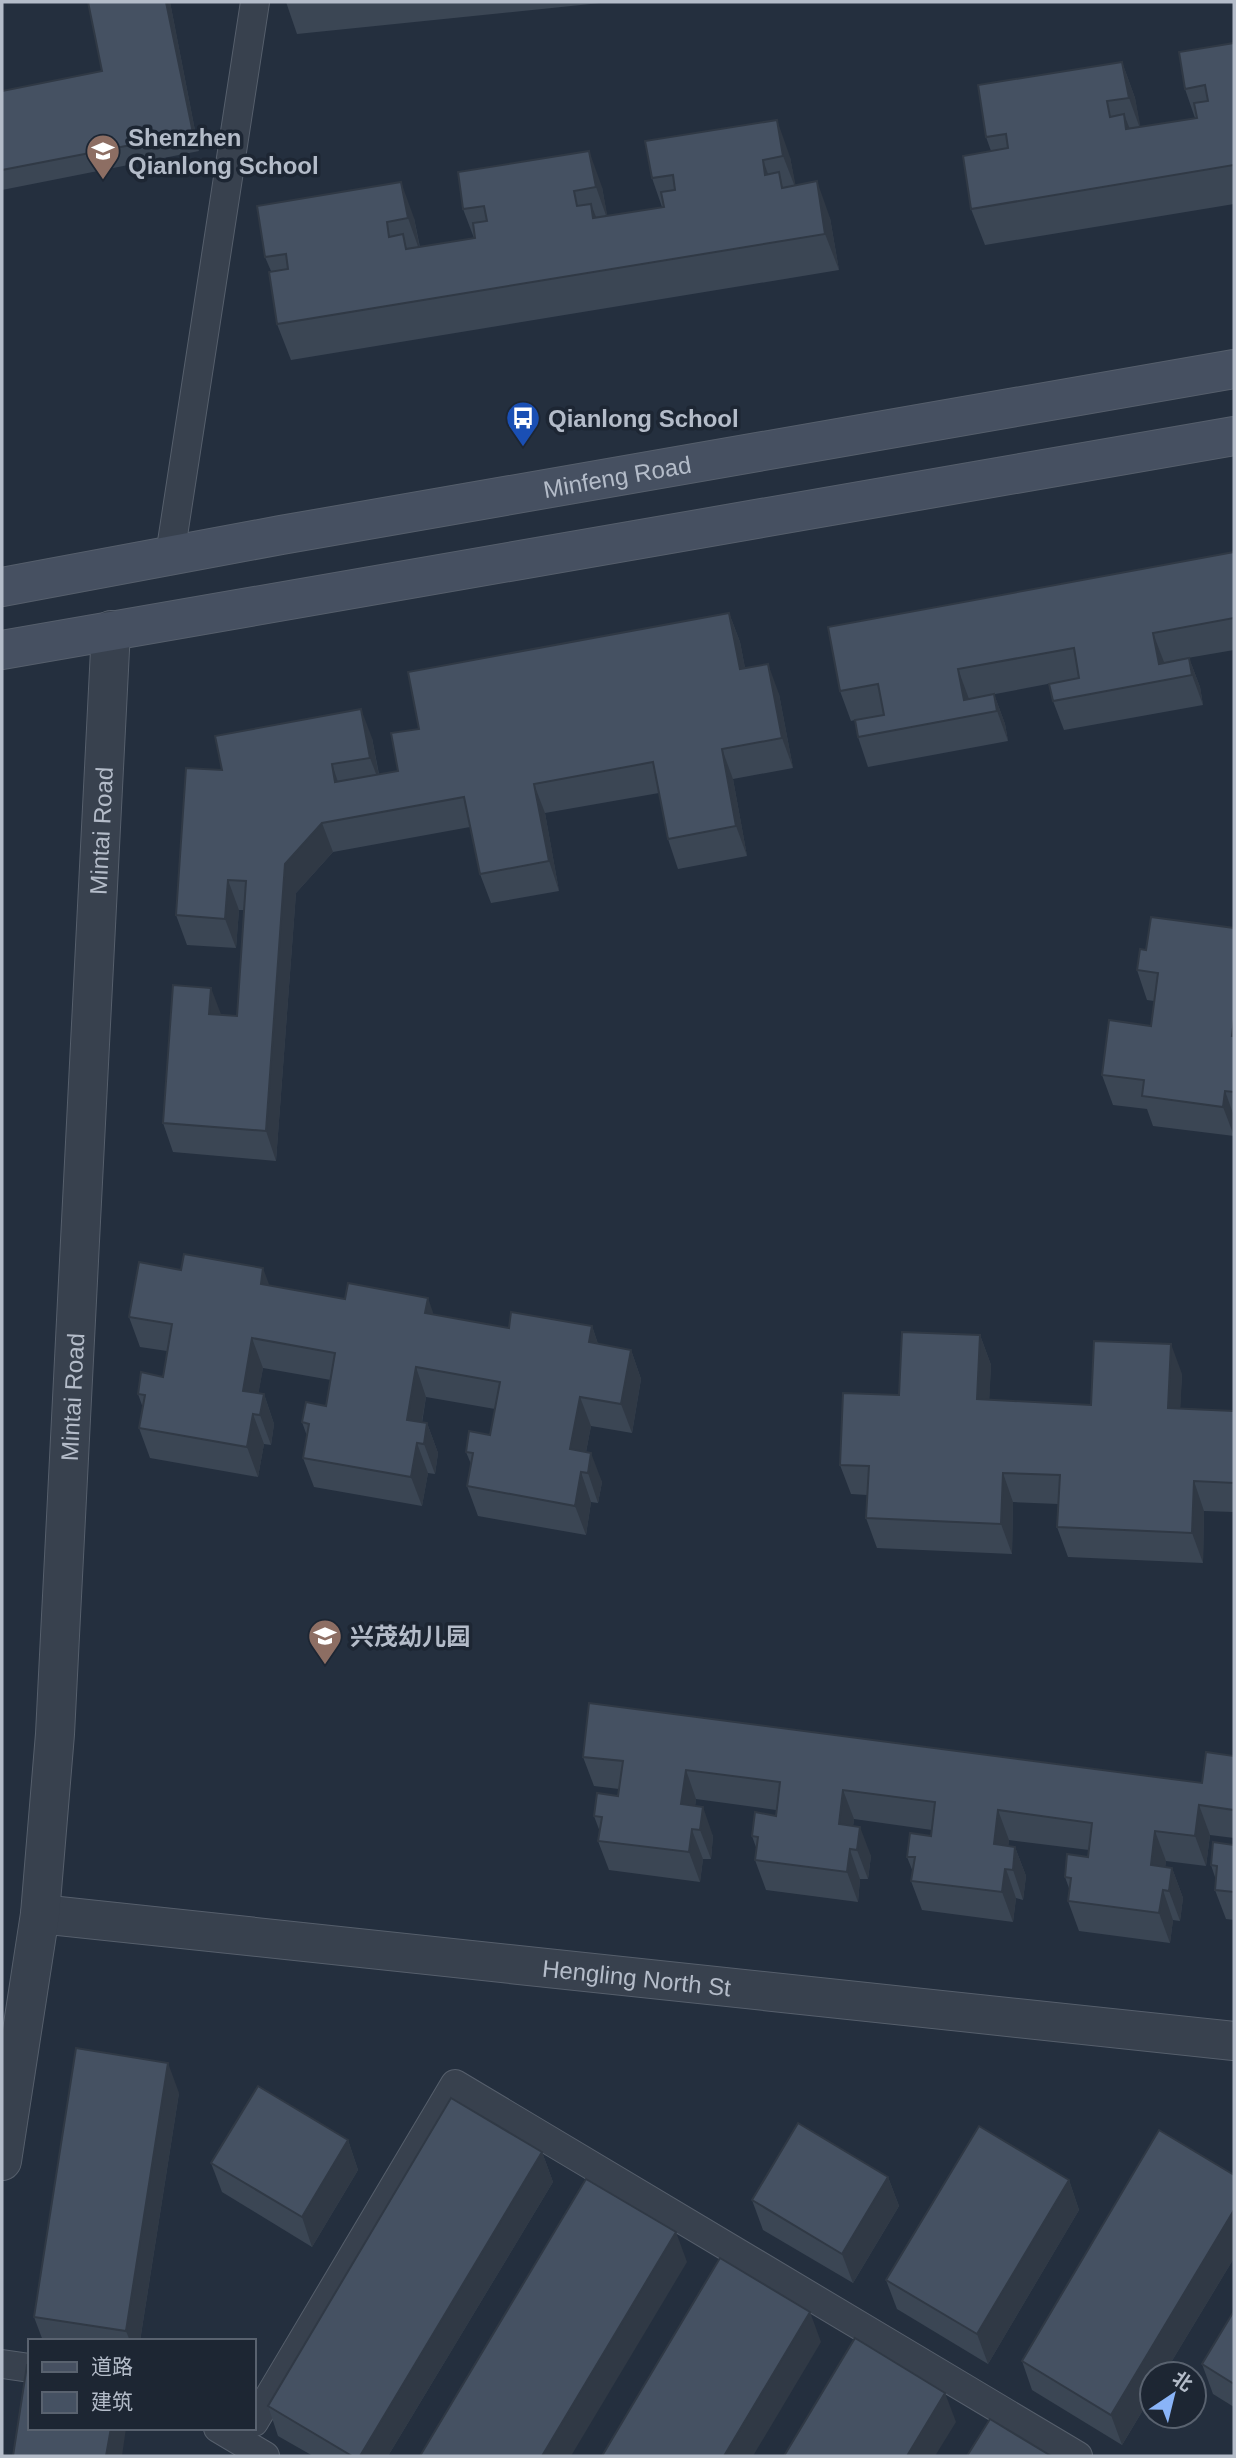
<svg xmlns="http://www.w3.org/2000/svg" width="1236" height="2458" viewBox="0 0 1236 2458" font-family="Helvetica,'Noto Sans SC',sans-serif">
  <style>
    .lines { fill: none; stroke-linecap: round; stroke-linejoin: round }
    .lane-casing { stroke: #565f6c; stroke-width: 30 }
    .street-casing { stroke: #565f6c; stroke-width: 40 }
    .secondary-casing { stroke: #565f6c; stroke-width: 40 }
    .lane { stroke: #38414e; stroke-width: 28 }
    .street { stroke: #38414e; stroke-width: 38 }
    .secondary { stroke: #465061; stroke-width: 38 }
    .wall { fill: #3b4654 }
    .shaded-wall { fill: #303945 }
    .building { fill: #455162; stroke: #303945; stroke-width: 2 }
    .labels { text-anchor: middle; dominant-baseline: central; stroke-width: 7; stroke-linejoin: round; paint-order: stroke }
    .poi-label { font-size: 24px; font-weight: bold; fill: #b4bcc9; stroke: #1d2633; text-anchor: start }
    .street-label { font-size: 24px; fill: #b4bcc9; stroke: #1d2633 }
  </style>
  <rect width="100%" height="100%" fill="#242f3e"/>
  <g class="lines">
    <g class="lane-casing">
      <g id="lane">
        <path d="M170,555L255,2"/>
        <path d="M2,2364L30,2368"/>
        <path d="M254,2422L455,2084L1078,2456"/>
        <path d="M218,2428L265,2456"/>
      </g>
    </g>
    <g class="street-casing">
      <g id="street">
        <path id="s1" d="M40,1914L1234,2041"/>
        <path id="s2" d="M2,2161L40,1914L55,1734L111,630"/>
      </g>
    </g>
    <g class="secondary-casing">
      <g id="secondary">
        <path id="s3" d="M2,587L281,535L1234,369"/>
        <path d="M2,650L1234,436"/>
      </g>
    </g>
    <use href="#lane" class="lane"/>
    <use href="#street" class="street"/>
    <use href="#secondary" class="secondary"/>
  </g>
  <g class="wall">
    <path d="M88,2H170L199,151L2,190V91L102,71Z"/>
    <path d="M286,2H610L297,34Z"/>
    <path d="M1234,43V204L985,245L971,209L991,151L986,137L1122,62L1135,98L1140,127L1195,118L1185,89Z"/>
    <path d="M645,141L790,157L795,185L830,218L839,270L291,360L277,324L271,271L265,257L257,206L414,218L420,247L474,238L463,209L458,172L602,187L607,216L662,207L652,178Z"/>
    <path d="M1234,552V650L1164,662L1189,658L1200,687L1203,705L1064,730L1053,701L1079,678L969,699L994,694L1005,724L1008,741L868,767L858,737L855,720L851,721L840,691Z"/>
    <path d="M729,613L740,642L745,668L779,694L793,768L733,779L747,856L678,869L668,839L659,793L545,813L559,891L491,903L480,874L470,827L333,852L296,893L276,1161L173,1152L163,1123L221,1015L237,1016L244,910H239L236,948L187,945L176,915L222,770L372,738L379,774L398,771L419,729Z"/>
    <path d="M1234,928V1136L1153,1126L1147,1109L1113,1105L1102,1075L1151,1026L1154,1001L1147,1000L1137,970L1146,950Z"/>
    <path d="M181,1270L509,1328L592,1326L598,1344L631,1350L641,1379L632,1433L591,1426L586,1452L602,1482L598,1503L591,1502L586,1535L478,1516L467,1486L471,1464L466,1452L490,1435L495,1409L426,1397L422,1423H427L438,1453L435,1474L428,1473L422,1506L314,1487L303,1458L307,1436L302,1422L326,1406L331,1380L263,1368L258,1394H264L274,1424L271,1445L264,1444L258,1477L150,1458L139,1428L143,1408L138,1394L163,1377L167,1351L140,1347L129,1317Z"/>
    <path d="M980,1335L991,1365L989,1400L1091,1405L1182,1374L1180,1408L1234,1411V1512L1204,1511L1203,1563L1068,1557L1057,1527L1058,1504L1013,1502L1012,1554L877,1548L866,1518L867,1495L851,1494L840,1465L899,1395Z"/>
    <path d="M1234,1756V1838L1210,1835L1206,1866L1166,1861L1165,1867L1172,1868L1183,1898L1180,1921L1173,1920L1170,1943L1079,1931L1068,1901L1070,1891L1065,1877L1088,1857L1089,1850L1009,1840L1008,1846L1015,1847L1026,1876L1023,1900L1016,1898L1013,1922L922,1910L911,1881L913,1872L907,1857L931,1836L932,1830L854,1819L853,1826L871,1856L868,1879H860L858,1902L766,1890L755,1860L757,1850L752,1836L776,1816V1810L696,1799L695,1806L713,1836L711,1859H703L700,1882L609,1870L598,1841L600,1832L594,1816L618,1796L619,1789L594,1786L583,1757L1202,1783Z"/>
    <path d="M1234,1845V1920L1226,1919L1215,1890L1216,1880L1211,1865Z"/>
    <path d="M179,2093L140,2341H43L34,2317Z"/>
    <path d="M348,2140L358,2170L312,2247L222,2192L211,2163Z"/>
    <path d="M542,2152L553,2182L388,2456H313L278,2436L268,2406Z"/>
    <path d="M1234,2175V2258L1164,2374H1152V2395L1122,2445L1032,2390L1022,2361Z"/>
    <path d="M888,2177L899,2206L853,2283L763,2230L752,2200Z"/>
    <path d="M1069,2180L1079,2210L988,2364L897,2309L886,2280Z"/>
    <path d="M1234,2311V2407L1213,2394L1202,2364Z"/>
  </g>
  <g class="shaded-wall">
    <path d="M166,2H170L199,151L193,133Z"/>
    <path d="M1122,62L1135,98L1142,134L1129,98Z"/>
    <path d="M1124,114L1138,150L1126,129Z"/>
    <path d="M777,120L790,157L797,192L783,156Z"/>
    <path d="M589,151L602,187L609,224L596,187Z"/>
    <path d="M763,160L776,196L765,175Z"/>
    <path d="M817,181L830,218L839,270L825,234Z"/>
    <path d="M401,182L414,218L421,255L408,218Z"/>
    <path d="M591,204L605,240L593,218Z"/>
    <path d="M729,613L740,642L751,699L740,669Z"/>
    <path d="M1153,633L1164,662L1159,664Z"/>
    <path d="M1189,658L1200,687L1203,705L1192,675Z"/>
    <path d="M768,664L779,694L793,768L782,738Z"/>
    <path d="M958,669L969,699L964,700Z"/>
    <path d="M994,694L1005,724L1008,741L997,711Z"/>
    <path d="M361,709L372,738L381,787L370,758Z"/>
    <path d="M722,749L733,779L747,856L736,826Z"/>
    <path d="M332,764L342,794L335,782Z"/>
    <path d="M534,784L545,813L559,891L549,861Z"/>
    <path d="M322,823L333,852L296,893L276,1161L266,1131L285,864Z"/>
    <path d="M228,880L239,910L236,948L225,919Z"/>
    <path d="M211,988L222,1017L209,1014Z"/>
    <path d="M1225,1091L1234,1116V1136L1223,1107Z"/>
    <path d="M263,1268L274,1298L261,1284Z"/>
    <path d="M428,1298L438,1327L425,1313Z"/>
    <path d="M592,1326L602,1356L589,1342Z"/>
    <path d="M980,1335L991,1365L988,1429L977,1399Z"/>
    <path d="M252,1338L263,1368L255,1414H253L264,1444L258,1477L247,1447L243,1391Z"/>
    <path d="M1171,1344L1182,1374L1179,1437L1168,1408Z"/>
    <path d="M631,1350L641,1379L632,1433L621,1404Z"/>
    <path d="M416,1367L426,1397L418,1443H417L428,1473L422,1506L411,1477L407,1420Z"/>
    <path d="M264,1394L274,1424L271,1445L260,1415Z"/>
    <path d="M580,1397L591,1426L582,1472H581L591,1502L586,1535L575,1506L570,1449Z"/>
    <path d="M427,1423L438,1453L435,1474L424,1444Z"/>
    <path d="M591,1453L602,1482L598,1503L588,1473Z"/>
    <path d="M1003,1473L1013,1502L1012,1554L1001,1524Z"/>
    <path d="M1194,1481L1204,1511L1203,1563L1192,1533Z"/>
    <path d="M686,1770L696,1799L692,1830L703,1859L700,1882L689,1852L681,1804Z"/>
    <path d="M843,1790L854,1819L850,1850L860,1879L858,1902L847,1872L839,1824Z"/>
    <path d="M1199,1805L1210,1835L1206,1866L1195,1836Z"/>
    <path d="M703,1807L713,1836L711,1859L700,1830Z"/>
    <path d="M998,1810L1009,1840L1006,1869L1016,1898L1013,1922L1002,1892L994,1844Z"/>
    <path d="M860,1827L871,1856L868,1879L857,1850Z"/>
    <path d="M1155,1831L1166,1861L1162,1894L1151,1865Z"/>
    <path d="M1015,1847L1026,1876L1023,1900L1013,1870Z"/>
    <path d="M1172,1868L1183,1898L1180,1921L1169,1891Z"/>
    <path d="M1163,1890L1173,1920L1170,1943L1159,1913Z"/>
    <path d="M168,2063L179,2093L140,2341H130L126,2331Z"/>
    <path d="M348,2140L358,2170L312,2247L302,2217Z"/>
    <path d="M542,2152L553,2182L388,2456H360Z"/>
    <path d="M888,2177L899,2206L853,2283L842,2254Z"/>
    <path d="M1069,2180L1079,2210L988,2364L977,2334Z"/>
    <path d="M1234,2210V2258L1164,2374H1152V2395L1122,2445L1111,2415Z"/>
    <path d="M676,2232L687,2262L571,2456H542Z"/>
    <path d="M810,2312L821,2342L753,2456H724Z"/>
    <path d="M945,2393L956,2422L935,2456H907Z"/>
    <path d="M111,2428H126L122,2456H106Z"/>
  </g>
  <g class="building">
    <path d="M88,2H166L193,133L2,170V91L102,71Z"/>
    <path d="M1234,43V165L971,209L963,156L1008,148L1006,134L986,137L978,85L1122,62L1129,98L1107,101L1110,117L1124,114L1126,129L1197,118L1194,103L1208,101L1205,85L1185,89L1179,52Z"/>
    <path d="M777,120L783,156L763,160L765,175L779,172L782,188L817,181L825,234L277,324L269,272L288,269L286,254L265,257L257,206L401,182L408,218L387,222L389,237L403,234L406,249L475,238L473,223L487,221L484,206L463,209L458,172L589,151L596,187L574,191L577,206L591,204L593,218L664,207L661,192L675,190L673,175L652,178L645,141Z"/>
    <path d="M1234,552V618L1153,633L1159,664L1189,658L1192,675L1053,701L1049,684L1079,678L1074,648L958,669L964,700L994,694L997,711L858,737L855,720L884,715L878,684L840,691L828,627Z"/>
    <path d="M729,613L740,669L768,664L782,738L722,749L736,826L668,839L653,762L534,784L549,861L480,874L464,797L322,823L285,864L266,1131L163,1123L173,985L211,988L209,1014L237,1016L246,881L228,880L225,919L176,915L186,768L222,770L215,736L361,709L370,758L332,764L335,782L398,771L391,733L419,729L408,672Z"/>
    <path d="M1151,917L1234,928V1019L1232,1036H1234V1092L1225,1091L1223,1107L1142,1096L1144,1080L1102,1075L1109,1020L1151,1026L1158,973L1137,970L1140,949L1146,950Z"/>
    <path d="M184,1254L263,1268L261,1284L345,1299L348,1283L428,1298L425,1313L509,1328L511,1312L592,1326L589,1342L631,1350L621,1404L580,1397L570,1449L591,1453L588,1473L581,1472L575,1506L467,1486L473,1453L466,1452L469,1431L490,1435L500,1382L416,1367L407,1420L427,1423L424,1444L417,1443L411,1477L303,1458L309,1424L302,1422L306,1402L326,1406L335,1353L252,1338L243,1391L264,1394L260,1415L253,1414L247,1447L139,1428L145,1395L138,1394L141,1372L163,1377L172,1324L129,1317L139,1262L181,1270Z"/>
    <path d="M902,1332L980,1335L977,1399L1091,1405L1094,1341L1171,1344L1168,1408L1234,1411V1483L1194,1481L1192,1533L1057,1527L1060,1475L1003,1473L1001,1524L866,1518L869,1466L840,1465L843,1393L899,1395Z"/>
    <path d="M589,1703L1202,1783L1206,1752L1234,1756V1810L1199,1805L1195,1836L1155,1831L1151,1865L1172,1868L1169,1891L1163,1890L1159,1913L1068,1901L1071,1878L1065,1877L1067,1854L1088,1857L1092,1823L998,1810L994,1844L1015,1847L1013,1870L1005,1869L1002,1892L911,1881L915,1857H907L910,1833L931,1836L935,1802L843,1790L839,1824L860,1827L857,1850L850,1849L847,1872L755,1860L758,1837L752,1836L755,1812L776,1816L780,1782L686,1770L681,1804L703,1807L700,1830L692,1829L689,1852L598,1841L602,1817L594,1816L597,1793L618,1796L623,1761L583,1757Z"/>
    <path d="M1213,1842L1234,1845V1892L1215,1890L1217,1866L1211,1865Z"/>
    <path d="M76,2048L168,2063L126,2331L34,2317Z"/>
    <path d="M258,2086L348,2140L302,2217L211,2163Z"/>
    <path d="M451,2098L542,2152L360,2456H352L268,2406Z"/>
    <path d="M798,2123L888,2177L842,2254L752,2200Z"/>
    <path d="M979,2126L1069,2180L977,2334L886,2280Z"/>
    <path d="M1159,2130L1234,2175V2210L1111,2415L1022,2361Z"/>
    <path d="M586,2179L676,2232L542,2456H420Z"/>
    <path d="M720,2258L810,2312L724,2456H602Z"/>
    <path d="M1234,2311V2384L1202,2364Z"/>
    <path d="M855,2338L945,2393L907,2456H784Z"/>
    <path d="M27,2365H30V2428H111L106,2456H13Z"/>
    <path d="M990,2419L1051,2456H967Z"/>
  </g>
  <defs>
    <g id="school-pin" transform="scale(1.75)"><path d="M0 17L-7.5 6A9.5 9.5 0 1 1 7.5 6Z" fill="#8d6e63" stroke="#1d2633"/><path d="M0-5L7-2L0 1L-7-2ZM-4 1L0 2.5L4 1V4Q0 6-4 4Z" fill="#fff"/></g>
    <g id="bus-pin" transform="scale(1.75)"><path d="M0 17L-7.5 6A9.5 9.5 0 1 1 7.5 6Z" fill="#1a4fb4" stroke="#1d2633"/><path d="M-5-6H5V4H4V6H2V4H-2V6H-4V4H-5ZM-3.5-4V0h7V-4ZM-3.5 1.2v1.5H-2V1.2ZM2 1.2v1.5H3.5V1.2Z" fill="#fff"/></g>
  </defs>
  <g fill-rule="evenodd">
    <use href="#school-pin" x="103" y="151"/>
    <use href="#bus-pin" x="523" y="418"/>
    <use href="#school-pin" x="325" y="1636"/>
  </g>
  <g class="labels">
    <g class="poi-label">
      <text x="128" y="137">Shenzhen<tspan x="128" dy="28">Qianlong School</tspan></text>
      <text x="548" y="418">Qianlong School</text>
      <text x="350" y="1636">兴茂幼儿园</text>
    </g>
    <g class="street-label">
      <text stroke="none"><textPath href="#s3" startOffset="625">Minfeng Road</textPath></text>
      <text stroke="none"><textPath href="#s2" startOffset="1335">Mintai Road</textPath></text>
      <text stroke="none"><textPath href="#s2" startOffset="768">Mintai Road</textPath></text>
      <text stroke="none"><textPath href="#s1" startOffset="600">Hengling North St</textPath></text>
    </g>
  </g>
  <rect width="1236" height="2458" fill="none" stroke="#b4bcc9" stroke-width="7"/>
  <rect x="28" y="2339" width="228" height="91" fill="#1d2633" stroke="#59626f" stroke-width="2"/>
  <rect x="42" y="2362" width="35" height="10" fill="#465061" stroke="#59626f" stroke-width="2"/>
  <text x="91" y="2374" font-size="21" fill="#b4bcc9">道路</text>
  <rect x="42" y="2392" width="35" height="21" fill="#455162" stroke="#59626f" stroke-width="2"/>
  <text x="91" y="2409" font-size="21" fill="#b4bcc9">建筑</text>
  <g transform="translate(1173 2395) rotate(35)"><circle r="33" fill="#1d2633" stroke="#59626f" stroke-width="2"/>
  <path d="M0-5L12 26L0 18L-12 26Z" fill="#8ab4f8"/>
  <text y="-10" font-size="19" font-weight="bold" text-anchor="middle" fill="#b4bcc9">北</text>
  </g>
</svg>
